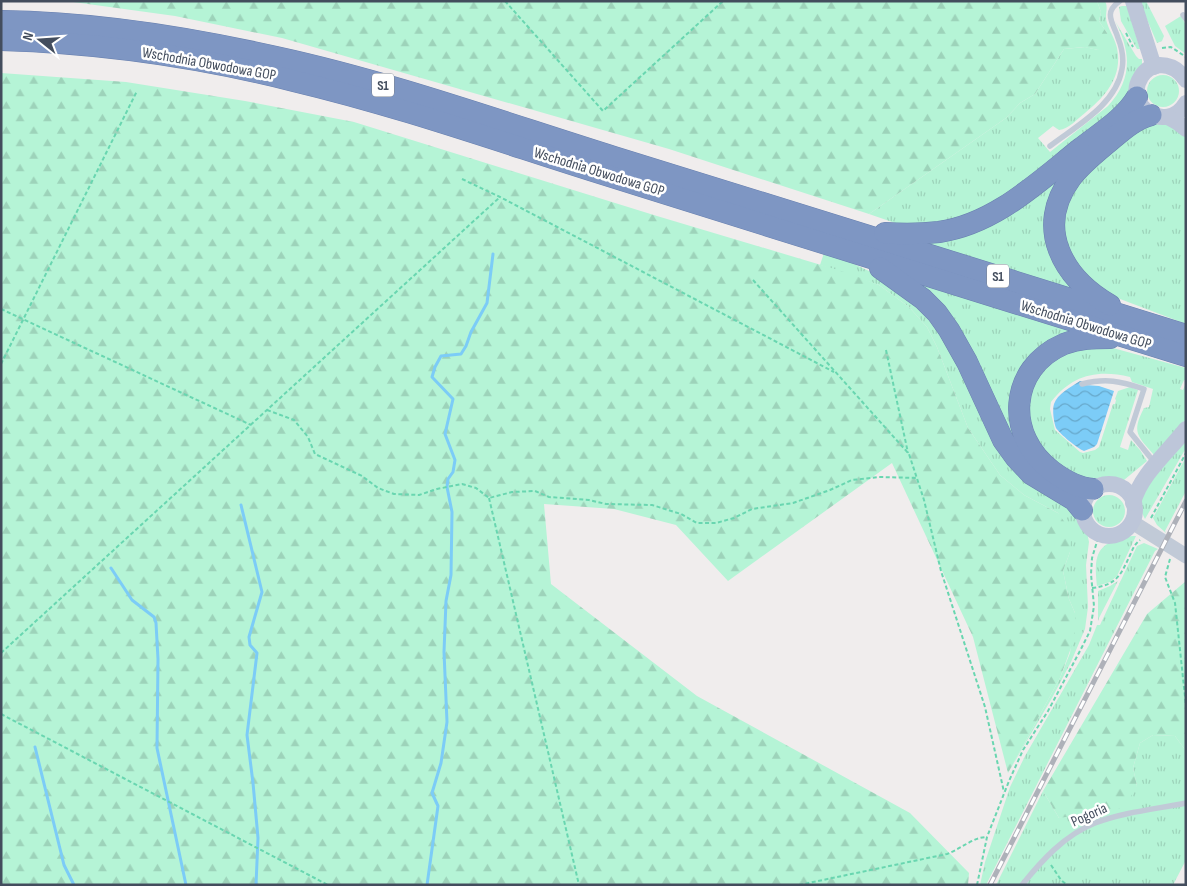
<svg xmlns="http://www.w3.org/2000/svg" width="1187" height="886" viewBox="0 0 1187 886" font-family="'Sofia Sans Condensed',sans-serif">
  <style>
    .grass { fill: url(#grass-tufts) }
    .forest { fill: url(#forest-firs) }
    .water { fill: url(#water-waves) }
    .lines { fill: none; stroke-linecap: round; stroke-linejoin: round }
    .stream { stroke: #7cccf7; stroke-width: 3 }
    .motorway-casing { stroke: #6980af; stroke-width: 22 }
    .path { stroke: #69d6b0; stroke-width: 2; stroke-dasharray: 4 2.5; stroke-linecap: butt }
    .service { stroke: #c1cad7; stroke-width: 5.5 }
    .tertiary { stroke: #c1cad7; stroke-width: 15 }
    .secondary { stroke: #bdc6d9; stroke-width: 16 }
    .motorway { stroke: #7e96c3; stroke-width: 21 }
    .rail-casing { stroke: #aeb1b9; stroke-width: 5 }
    .rail { stroke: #fff; stroke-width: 3; stroke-dasharray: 9; stroke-linecap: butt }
    .labels { text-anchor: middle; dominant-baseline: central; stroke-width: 5; stroke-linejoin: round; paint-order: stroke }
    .shield { fill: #fff; stroke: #7b828e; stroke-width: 1 }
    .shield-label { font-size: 14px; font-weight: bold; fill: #434d5d }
    .street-label { font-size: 15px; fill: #434d5d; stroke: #fff }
  </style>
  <defs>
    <pattern id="grass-tufts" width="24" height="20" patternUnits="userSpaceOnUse" patternTransform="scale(1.25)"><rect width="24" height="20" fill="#b5f4d6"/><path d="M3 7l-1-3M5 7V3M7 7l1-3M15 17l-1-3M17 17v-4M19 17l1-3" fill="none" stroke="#9dd3ba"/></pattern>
    <pattern id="forest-firs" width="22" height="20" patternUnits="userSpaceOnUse" patternTransform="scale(1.25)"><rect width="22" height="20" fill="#b5f4d6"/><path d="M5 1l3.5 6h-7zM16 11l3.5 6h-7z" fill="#9dd3ba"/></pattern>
    <pattern id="water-waves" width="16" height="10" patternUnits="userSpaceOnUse" patternTransform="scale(1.25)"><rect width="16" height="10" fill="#7cccf7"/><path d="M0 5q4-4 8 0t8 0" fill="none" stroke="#67a8cb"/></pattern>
  </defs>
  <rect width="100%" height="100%" fill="#f0eded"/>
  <g class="grass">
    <path d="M1097,1H1105C1109,8 1104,15 1107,23C1110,32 1115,39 1117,48C1123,77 1105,97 1085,113C1077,119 1069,129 1059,130L1053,126L1038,138L1050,152L1108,106C1133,79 1131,51 1115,21L1136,56L1139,59H1142V65L1132,94L1016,192L947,225L895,223L869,214L1006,118L1020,103L1035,94L1064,49L1085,47L1098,50L1107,33L1099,21L1101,12Z"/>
    <path d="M1139,1H1146L1164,36L1162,41L1157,43Z"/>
    <path d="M1122,6H1127L1140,49H1137L1121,21L1119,7Z"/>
    <path d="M1181,16L1186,25V54L1175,46L1165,26Z"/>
    <circle cx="1163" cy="91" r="16"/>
    <path d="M1152,120L1169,123L1186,135V324L1099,291L1075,269L1061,225L1075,182Z"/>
    <path d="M1090,147L1053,200L1081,292L911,239L929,238Z"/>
    <path d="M824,253L850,262L892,282L930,313L990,423L1078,513L1087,532L1089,542L1086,565L1088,607L1085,629L1071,662L1052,698L1008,773L1060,678L1070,653L1075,613L1069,599L1063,571L1070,552L1058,513L1024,495L1000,475L968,428L937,347L927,327L909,307L879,285L820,265Z"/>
    <path d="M908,278L1080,333L1024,372L1034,468Z"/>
    <path d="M1102,345L1186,368V380H1184L1180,389L1183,390L1186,383V419L1154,455C1138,436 1131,433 1144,408L1149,407L1153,389L1132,382L1130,377C1097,369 1072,375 1051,402L1050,409L1055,430L1080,452L1083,453L1095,450L1099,447L1113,404H1115L1116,400L1115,399L1118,391L1130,387L1138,390L1120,447L1128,450L1131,440L1140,450L1147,461L1124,480L1105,481L1093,484L1064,473L1029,434V386L1059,353Z"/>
    <path d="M1186,439V448L1145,519L1139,507L1145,489Z"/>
    <path d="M1186,457V491L1165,531L1166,533L1157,525L1153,518Z"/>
    <circle cx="1109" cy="511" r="16"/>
    <path d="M1136,536L1117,576L1110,582L1097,586C1095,565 1093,547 1116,540C1123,538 1128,536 1136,536Z"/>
    <path d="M1144,543L1158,549L1155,551L986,885H980L985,862L1010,787L1025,756L1089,645L1097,625H1100L1137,546Z"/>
    <path d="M1118,581L1099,618L1098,621V591L1110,586Z"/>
    <path d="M1153,735L1175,736L1186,751V860L1173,885H996L1043,791L1059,818L1137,786L1133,768L1140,743Z"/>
  </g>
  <g class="forest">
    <path d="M66,1H1097L1101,12L1099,21L1107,33L1110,46L1098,50L1084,47L1064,49L1035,94L1020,103L1006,118L869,214L669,149L282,38L175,16Z"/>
    <path d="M1,73L126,82L245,101L354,122L657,216L848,273L879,285L909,307L927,327L937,347L968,428L1000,475L1024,495L1058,513L1066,524L1071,538L1070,552L1063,571L1069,599L1075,613V637L1060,678L1008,773L973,637L892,463L728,581L676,525L614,509L544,504L551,584L697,696L910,813L969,873L968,885H1Z"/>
    <path d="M1186,581V751L1175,736L1153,735L1140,743L1133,768L1137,786L1124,808L1059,818L1043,791L1147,614Z"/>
  </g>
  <path class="water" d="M1080,381H1084L1085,385L1099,386L1114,391L1097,444L1094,447L1084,451C1077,448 1060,434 1056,428C1054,423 1052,410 1054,404C1057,394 1071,387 1080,381Z"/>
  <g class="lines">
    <g class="stream">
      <path d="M241,505L262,592L249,637L250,645L257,653L247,735L253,783L258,838L256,885"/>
      <path d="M111,568L132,600L154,617L156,623L158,659L157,748L186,885"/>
      <path d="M35,747L64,865L74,885"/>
      <path d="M427,885L438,806L432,793L441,763L447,722L444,652L446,601L451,575L452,512L447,487L448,479L453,472L455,460L445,434L453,399L432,377L435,367L441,356L461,354L466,346L471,332L487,303L493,254"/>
    </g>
    <g class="motorway-casing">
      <g id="motorway">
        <path d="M1,21C93,22 187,37 276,57C391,82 502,122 614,157C805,216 995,275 1186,335"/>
        <path d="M1,40C100,43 199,57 294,81C395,105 492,139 590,170C789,232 987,295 1186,356"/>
        <path d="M885,233C903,234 921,234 939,232C995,224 1038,182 1081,148C1100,133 1125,118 1137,97"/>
        <path d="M880,268L923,299L937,313L949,330L967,362L1003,440L1016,458L1031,474L1074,500L1082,510"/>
        <path d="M1110,305C1063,278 1034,228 1071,178C1080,166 1092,156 1104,146C1119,134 1132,120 1151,115"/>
        <path d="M1093,489C1078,488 1064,480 1052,471C1005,436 1008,368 1064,344C1079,338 1094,338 1110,338"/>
      </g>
    </g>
    <g class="path">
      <path d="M170,1H175"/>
      <path d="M505,1L603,111L723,1"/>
      <path d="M1126,33L1133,47"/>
      <path d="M1162,48L1171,47L1186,57"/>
      <path d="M462,179L500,197L834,372"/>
      <path d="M753,280L909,454L924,500L941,571L985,707L1004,792"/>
      <path d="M1,309L251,425"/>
      <path d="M886,350L908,453"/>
      <path d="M1,364L137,91"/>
      <path d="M267,410L294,420L308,437L315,454L362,476L378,488L394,494L419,495L437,489L462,484L476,488L489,498L512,492L535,491L549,497L589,500L606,504L652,505L681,514L697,523H716L734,518L752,509L793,503L830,490L852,480L879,477L917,478"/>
      <path d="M489,498L579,885"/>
      <path d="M1151,518L1186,453"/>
      <path d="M1170,559L1165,577L1175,603L1186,706"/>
      <path d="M1092,588C1118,585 1121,574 1131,553C1133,548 1135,544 1140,540"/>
      <path d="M1,653L500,197"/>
      <path d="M1,714L328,885"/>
      <path d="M1051,865L1061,880L1067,885"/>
      <path d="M799,885L947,854C961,849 973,837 987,837"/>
      <path d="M977,885L987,837L1009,781L1023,750L1048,711L1081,649L1090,631L1094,606L1091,574L1092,558L1099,535"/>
    </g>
    <g class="service">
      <path d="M1183,15L1186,19"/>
      <path d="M1050,146C1076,126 1116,105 1122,69C1124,59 1122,48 1118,38C1114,24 1102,13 1120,1"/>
      <path d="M1082,384C1106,378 1120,381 1144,389L1130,432L1154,462"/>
      <path d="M1022,885C1042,860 1065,835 1095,823C1124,812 1156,809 1186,803"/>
    </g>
    <path class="tertiary" d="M1132,522L1186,556"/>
    <g class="secondary">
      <path d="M1133,1L1154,67"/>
      <path d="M1186,80C1180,71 1171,65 1160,65C1152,66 1145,70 1141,77C1122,106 1167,135 1186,103"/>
      <path d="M1168,117L1177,122L1186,129"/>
      <circle cx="1109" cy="510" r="26"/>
      <path d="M1133,503C1140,475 1169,451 1186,429"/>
    </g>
    <use href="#motorway" class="motorway"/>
    <g class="rail-casing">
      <path id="rail" d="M990,885L1186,501"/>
    </g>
    <use href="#rail" class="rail"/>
  </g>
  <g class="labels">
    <g class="shield">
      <rect x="372" y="73.5" width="22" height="23" rx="4"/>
      <rect x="987" y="264.5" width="22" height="23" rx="4"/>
    </g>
    <g class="shield-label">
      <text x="383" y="85">S1</text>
      <text x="998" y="276">S1</text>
    </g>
    <g class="street-label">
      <text transform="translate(209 64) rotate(10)">Wschodnia Obwodowa GOP</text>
      <text transform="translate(599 172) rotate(17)">Wschodnia Obwodowa GOP</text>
      <text transform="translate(1086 325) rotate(17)">Wschodnia Obwodowa GOP</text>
      <text transform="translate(1089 815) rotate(-24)">Pogoria</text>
    </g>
  </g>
  <rect width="1187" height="886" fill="none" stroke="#434d5d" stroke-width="5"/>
  <g transform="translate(40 40) rotate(287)" stroke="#ffffff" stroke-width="4" paint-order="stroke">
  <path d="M0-4L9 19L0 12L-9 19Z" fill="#434d5d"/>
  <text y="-8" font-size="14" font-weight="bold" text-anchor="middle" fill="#434d5d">N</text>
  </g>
</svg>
